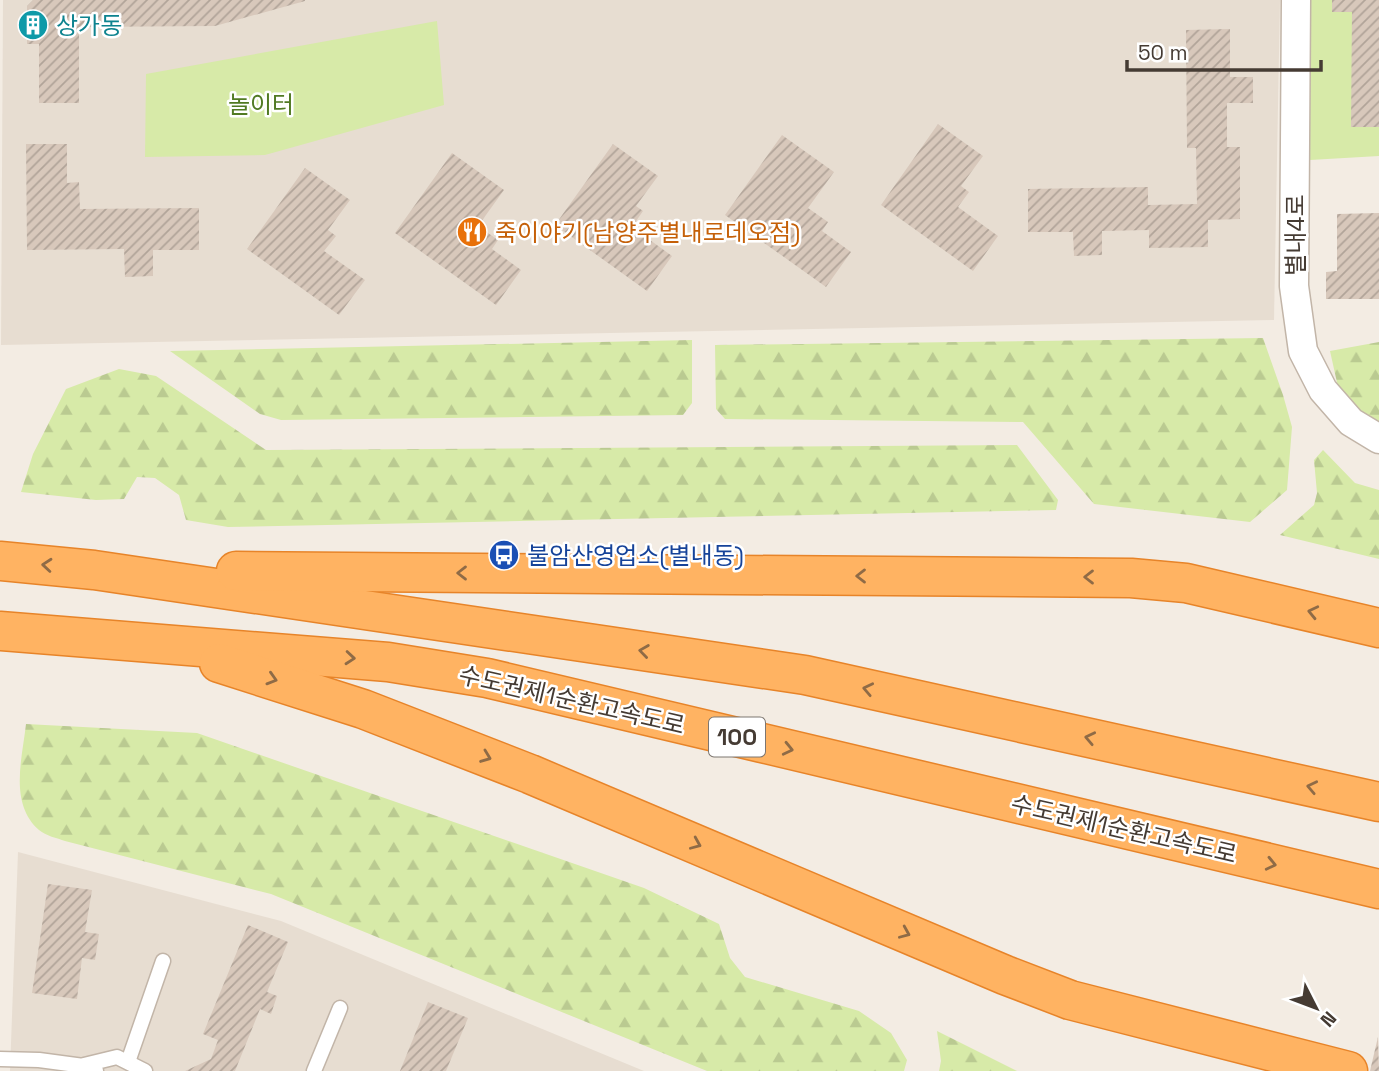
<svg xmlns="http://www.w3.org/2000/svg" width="1379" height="1071" viewBox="0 0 1379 1071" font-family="'Space Grotesk','Noto Sans KR',sans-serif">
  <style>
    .residential { fill: #e7ddd1 }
    .green { fill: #d7eaa8 }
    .forest { fill: url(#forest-firs) }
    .building { fill: url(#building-hatch) }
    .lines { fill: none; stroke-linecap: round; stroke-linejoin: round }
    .service-casing { stroke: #c2b5a8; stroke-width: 17 }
    .minor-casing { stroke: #c2b5a8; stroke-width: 31 }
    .motorway-casing { stroke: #e78429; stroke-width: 41 }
    .service { stroke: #fff; stroke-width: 14 }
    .minor { stroke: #fff; stroke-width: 28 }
    .motorway { stroke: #ffb362; stroke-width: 38 }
    .oneway { stroke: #8f6b46 }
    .labels { text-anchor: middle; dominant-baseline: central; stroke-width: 5; stroke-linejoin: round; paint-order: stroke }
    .shield { fill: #fff; stroke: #7d7670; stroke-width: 2 }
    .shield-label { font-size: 23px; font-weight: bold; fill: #453b33 }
    .culture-label { font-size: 24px; fill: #0d838f; stroke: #fff; text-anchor: start }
    .park-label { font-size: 24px; fill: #517a23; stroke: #fff }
    .food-label { font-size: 24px; fill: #c56008; stroke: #fff; text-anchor: start }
    .street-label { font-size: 24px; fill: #453b33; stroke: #fff }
    .transit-label { font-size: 24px; fill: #164399; stroke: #fff; text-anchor: start }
  </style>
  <defs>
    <pattern id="forest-firs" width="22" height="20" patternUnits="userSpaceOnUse" patternTransform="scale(1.75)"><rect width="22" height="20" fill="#d7eaa8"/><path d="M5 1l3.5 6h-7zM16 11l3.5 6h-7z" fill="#baca91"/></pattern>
    <pattern id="building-hatch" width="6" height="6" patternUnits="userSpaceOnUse" patternTransform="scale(1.75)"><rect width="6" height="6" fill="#d8c8bb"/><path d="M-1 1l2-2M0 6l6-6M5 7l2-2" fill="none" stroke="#b1a499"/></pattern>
  </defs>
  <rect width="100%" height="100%" fill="#f3ece3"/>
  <g class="residential">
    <path d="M3,0H1280L1274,320L1,345Z"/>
    <path d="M18,852L281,921L644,1071H10Z"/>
  </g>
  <g class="green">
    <path d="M1309,0H1379V156L1310,160Z"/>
    <path d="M437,21L444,105L265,155L145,157L146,74Z"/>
  </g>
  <g class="forest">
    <path d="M1263,338L1283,395L1292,427L1287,490L1250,522L1094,504L1023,422L725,419L716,409L715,345Z"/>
    <path d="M692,340V403L683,415L281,420L260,414L170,351Z"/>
    <path d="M1379,342V431L1342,405L1330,351Z"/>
    <path d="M119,369L156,376L266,450L1017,445L1058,500L1056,510L228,527L186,520L179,495L155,478L137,477L124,499L96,500L21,492L33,454L66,389Z"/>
    <path d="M1323,450L1355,483L1379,490V559L1280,535L1314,505L1317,493L1314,460Z"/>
    <path d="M26,724L197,733L644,888L719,924L730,958L745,977L859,1011L891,1033L907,1060L904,1071H707L271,894L65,841C57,838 46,836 39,830C9,803 22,760 26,724Z"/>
    <path d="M937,1031L1017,1071H939L941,1061Z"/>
  </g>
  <g class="building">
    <path d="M33,0H305V1L215,26L79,27V103H39V44H27V6Z"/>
    <path d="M1332,0H1379V127H1351L1352,12H1332Z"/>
    <path d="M1230,29V77H1253V103H1227V147H1240V219L1208,220V247L1149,248V230L1102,231V255L1074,256L1073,232H1028V189L1148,187V205L1197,204L1196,148H1187L1186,30Z"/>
    <path d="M938,124L983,156L961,186L969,192L958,207L998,236L973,271L881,205Z"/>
    <path d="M782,135L834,172L808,208L828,222L822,231L851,252L826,287L725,215Z"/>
    <path d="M26,144H67V183L79,182L80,209L199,208V250H153V276L125,277L124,249L27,250Z"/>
    <path d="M613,144L658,176L636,206L643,211L632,227L672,256L647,291L555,225Z"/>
    <path d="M452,153L504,190L478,226L498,240L492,249L521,270L496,305L395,233Z"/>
    <path d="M305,168L350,200L328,230L336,236L324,251L365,280L339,315L247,249Z"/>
    <path d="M1379,213V299H1326V272L1337,271V214Z"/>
    <path d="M48,884L92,890L85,932L99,934L95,960L82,958L77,999L32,993Z"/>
    <path d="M248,925L288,942L267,992L277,996L271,1014L260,1009L235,1071H185L211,1059L218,1040L203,1034Z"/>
    <path d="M428,1002L468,1018L446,1071H400Z"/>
    <path d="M1378,1037L1379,1071H1370Z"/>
  </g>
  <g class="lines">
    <g class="service-casing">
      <g id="service">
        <path d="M0,1059L39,1060L91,1067L96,1071"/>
        <path d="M128,1062L163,961"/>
        <path d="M84,1065L117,1057L145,1071"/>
        <path d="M314,1071L340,1008"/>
      </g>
    </g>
    <g class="minor-casing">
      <path id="minor" d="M1296,0L1294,286L1303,351L1323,390L1351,422L1379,439"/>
    </g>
    <g class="motorway-casing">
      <g id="motorway">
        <path d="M0,561L94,570L805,675L1379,802"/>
        <path d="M236,571L1131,578L1186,583L1379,628"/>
        <path d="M0,631L388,662L487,678L1379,889"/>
        <path d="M219,663L363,709L530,774L1005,975L1070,1000L1348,1071"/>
      </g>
    </g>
    <use href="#service" class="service"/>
    <use href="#minor" class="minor"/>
    <use href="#motorway" class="motorway"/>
  </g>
  <defs><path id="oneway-chevron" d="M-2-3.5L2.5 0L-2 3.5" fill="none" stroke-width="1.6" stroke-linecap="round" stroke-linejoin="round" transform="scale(1.75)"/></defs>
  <g class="oneway">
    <use href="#oneway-chevron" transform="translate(47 565) rotate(-175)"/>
    <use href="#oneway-chevron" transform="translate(462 573) rotate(-180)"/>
    <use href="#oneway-chevron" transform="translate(861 576) rotate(-180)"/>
    <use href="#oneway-chevron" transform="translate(1089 577) rotate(-180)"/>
    <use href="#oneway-chevron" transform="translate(1313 612) rotate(-167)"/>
    <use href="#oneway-chevron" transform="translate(644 651) rotate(-172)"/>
    <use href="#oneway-chevron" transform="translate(350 658) rotate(5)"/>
    <use href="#oneway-chevron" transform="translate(272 679) rotate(17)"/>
    <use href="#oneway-chevron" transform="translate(868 689) rotate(-168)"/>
    <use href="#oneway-chevron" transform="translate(1090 738) rotate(-168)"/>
    <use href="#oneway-chevron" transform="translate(788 749) rotate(13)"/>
    <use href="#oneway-chevron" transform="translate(486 757) rotate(21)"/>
    <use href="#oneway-chevron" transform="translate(1312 787) rotate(-168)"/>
    <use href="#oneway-chevron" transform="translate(696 844) rotate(23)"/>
    <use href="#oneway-chevron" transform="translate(1271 864) rotate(13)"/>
    <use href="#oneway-chevron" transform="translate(905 933) rotate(23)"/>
  </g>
  <defs>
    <g id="building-disc" transform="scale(1.575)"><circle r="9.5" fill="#0f9aa8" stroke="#fff"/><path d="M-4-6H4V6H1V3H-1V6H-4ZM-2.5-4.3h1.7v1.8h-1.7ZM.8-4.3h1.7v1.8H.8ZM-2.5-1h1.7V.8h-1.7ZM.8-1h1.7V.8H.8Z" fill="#fff"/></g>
    <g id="restaurant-disc" transform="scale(1.575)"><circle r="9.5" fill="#e8710a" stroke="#fff"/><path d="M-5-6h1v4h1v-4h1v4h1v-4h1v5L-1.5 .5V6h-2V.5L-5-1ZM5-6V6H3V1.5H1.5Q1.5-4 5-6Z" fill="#fff"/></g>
    <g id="bus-disc" transform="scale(1.575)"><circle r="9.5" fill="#1a4fb4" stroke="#fff"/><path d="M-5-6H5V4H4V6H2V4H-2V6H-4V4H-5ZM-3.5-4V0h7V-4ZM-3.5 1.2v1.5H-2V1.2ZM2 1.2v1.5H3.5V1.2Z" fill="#fff"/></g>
  </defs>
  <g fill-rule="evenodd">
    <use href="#building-disc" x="33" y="25"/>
    <use href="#restaurant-disc" x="472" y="232"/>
    <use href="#bus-disc" x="504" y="555"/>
  </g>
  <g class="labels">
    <rect class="shield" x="709" y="717.5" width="56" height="39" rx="5"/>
    <g class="shield-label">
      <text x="737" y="737">100</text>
    </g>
    <g class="culture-label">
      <text x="56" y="25">상가동</text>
    </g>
    <g class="park-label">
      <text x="261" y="104">놀이터</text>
    </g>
    <g class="food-label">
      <text x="495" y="232">죽이야기(남양주별내로데오점)</text>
    </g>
    <g class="street-label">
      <text transform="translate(1295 235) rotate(-90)">별내4로</text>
      <text transform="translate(572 700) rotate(13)">수도권제1순환고속도로</text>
      <text transform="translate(1124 829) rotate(13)">수도권제1순환고속도로</text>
    </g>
    <g class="transit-label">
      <text x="527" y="555">불암산영업소(별내동)</text>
    </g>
  </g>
  <g transform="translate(1316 1008) rotate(132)" stroke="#ffffff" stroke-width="5" paint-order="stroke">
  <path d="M0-5L12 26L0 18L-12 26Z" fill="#453b33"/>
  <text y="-10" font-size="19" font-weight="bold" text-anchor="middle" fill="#453b33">N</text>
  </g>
  <path d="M1127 60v10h194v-10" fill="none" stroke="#453b33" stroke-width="3.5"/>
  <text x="1138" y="60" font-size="21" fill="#453b33" stroke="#ffffff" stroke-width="5" paint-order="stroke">50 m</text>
</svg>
